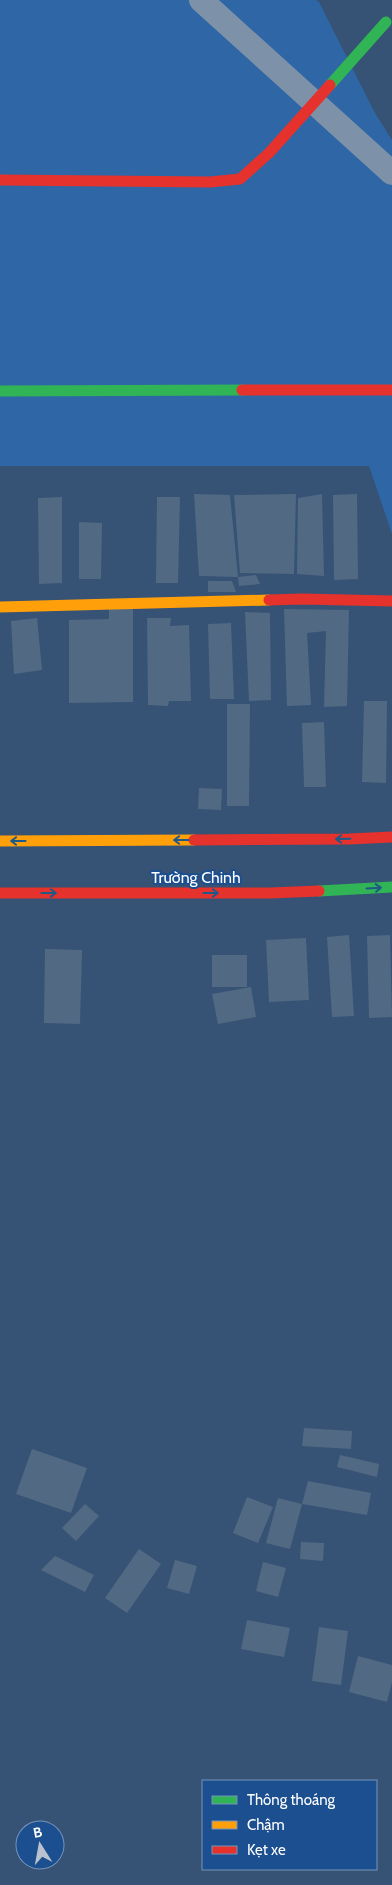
<svg xmlns="http://www.w3.org/2000/svg" width="392" height="1885" viewBox="0 0 392 1885" font-family="Cabin,sans-serif">
  <style>
    .green { fill: #2f66a5 }
    .building { fill: #526984 }
    .lines { fill: none; stroke-linecap: round; stroke-linejoin: round }
    .street { stroke: #7d92a8; stroke-width: 24 }
    .fast { stroke: #30b455; stroke-width: 11 }
    .slow { stroke: #ff9f0a; stroke-width: 11 }
    .jam { stroke: #e5322d; stroke-width: 11 }
    .oneway { stroke: #1d5989 }
    .labels { text-anchor: middle; dominant-baseline: central; stroke-width: 4; stroke-linejoin: round; paint-order: stroke }
    .street-label { font-size: 16px; fill: #fff; stroke: #1b4f8f }
  </style>
  <rect width="100%" height="100%" fill="#365274"/>
  <path class="green" d="M0,0H316L319,2L375,113L392,140V534L369,466H0Z"/>
  <g class="building">
    <path d="M194,494L230,495L238,577L199,576Z"/>
    <path d="M296,494L294,574L240,573L234,495Z"/>
    <path d="M322,494L324,576L297,574L298,498Z"/>
    <path d="M357,494L358,579L334,580L333,495Z"/>
    <path d="M62,497V583L39,584L38,498Z"/>
    <path d="M157,497H180L178,583H156Z"/>
    <path d="M79,522L102,523L101,579H79Z"/>
    <path d="M256,575L260,584L239,586L238,577Z"/>
    <path d="M208,581H232L236,592H208Z"/>
    <path d="M109,608H133V702L69,703V620L109,619Z"/>
    <path d="M284,609L349,610L347,706L324,707L326,631L307,633L311,705L287,706Z"/>
    <path d="M245,612L270,613L271,700L249,701Z"/>
    <path d="M37,618L42,670L14,674L11,621Z"/>
    <path d="M147,618H171L170,626L189,625L191,701H169L168,706L148,705Z"/>
    <path d="M231,623L234,699H210L208,624Z"/>
    <path d="M364,701H387L386,783L362,782Z"/>
    <path d="M227,704H250L249,806H227Z"/>
    <path d="M324,722L326,787H304L302,723Z"/>
    <path d="M199,788L222,789L221,810L198,809Z"/>
    <path d="M349,935L354,1016L332,1017L327,937Z"/>
    <path d="M390,935L392,1017L369,1018L367,936Z"/>
    <path d="M306,938L309,1000L269,1002L266,940Z"/>
    <path d="M45,949L82,950L80,1024L44,1023Z"/>
    <rect x="212" y="955" width="35" height="32"/>
    <path d="M251,987L256,1017L218,1024L212,994Z"/>
    <path d="M304,1428L352,1431L351,1449L302,1446Z"/>
    <path d="M32,1449L87,1468L71,1513L16,1494Z"/>
    <path d="M340,1455L379,1464L377,1477L337,1467Z"/>
    <path d="M308,1481L371,1493L367,1515L302,1504L290,1549L266,1543L278,1498L302,1504Z"/>
    <path d="M247,1497L273,1507L258,1543L233,1533Z"/>
    <path d="M85,1504L99,1516L76,1541L62,1528Z"/>
    <path d="M301,1542L324,1543L323,1561L300,1559Z"/>
    <path d="M139,1549L161,1564L127,1613L105,1598Z"/>
    <path d="M55,1556L94,1575L85,1592L41,1570Z"/>
    <path d="M175,1560L197,1566L189,1594L167,1588Z"/>
    <path d="M263,1562L286,1568L278,1597L256,1591Z"/>
    <path d="M247,1620L290,1628L284,1657L241,1649Z"/>
    <path d="M319,1627L348,1631L341,1685L312,1681Z"/>
    <path d="M358,1656L392,1665V1682L387,1702L349,1692Z"/>
  </g>
  <g class="lines">
    <path class="street" d="M201,0L392,173"/>
    <g class="fast">
      <path d="M330,85L386,22"/>
      <path d="M0,391L242,390"/>
      <path d="M319,891L392,887"/>
    </g>
    <g class="slow">
      <path d="M0,607L269,600"/>
      <path d="M0,841L194,840"/>
    </g>
    <g class="jam">
      <path d="M0,180L210,182L240,179L269,153L330,85"/>
      <path d="M242,390H392"/>
      <path d="M269,600L302,599L392,601"/>
      <path d="M194,840L349,839L392,837"/>
      <path d="M0,893H270L319,891"/>
    </g>
  </g>
  <defs><path id="oneway-shaft" d="M-6 0H5M1.5-3L5.5 0L1.5 3" fill="none" stroke-width="1.6" stroke-linecap="round" stroke-linejoin="round" transform="scale(1.25)"/></defs>
  <g class="oneway">
    <use href="#oneway-shaft" transform="translate(343 839) rotate(179)"/>
    <use href="#oneway-shaft" transform="translate(181 840) rotate(180)"/>
    <use href="#oneway-shaft" transform="translate(18 841) rotate(180)"/>
    <use href="#oneway-shaft" transform="translate(374 888) rotate(-3)"/>
    <use href="#oneway-shaft" transform="translate(49 893)"/>
    <use href="#oneway-shaft" transform="translate(211 893)"/>
  </g>
  <g class="labels">
    <g class="street-label">
      <text x="196" y="877">Trường Chinh</text>
    </g>
  </g>
  <rect x="202" y="1780" width="175" height="90" fill="#1b4f8f" stroke="#7695bc"/>
  <rect x="212" y="1796" width="25" height="8" fill="#30b455" stroke="#7695bc"/>
  <text x="247" y="1805" font-size="15" fill="#ffffff">Thông thoáng</text>
  <rect x="212" y="1821" width="25" height="8" fill="#ff9f0a" stroke="#7695bc"/>
  <text x="247" y="1830" font-size="15" fill="#ffffff">Chậm</text>
  <rect x="212" y="1846" width="25" height="8" fill="#e5322d" stroke="#7695bc"/>
  <text x="247" y="1855" font-size="15" fill="#ffffff">Kẹt xe</text>
  <g transform="translate(40 1845) rotate(349)"><circle r="24" fill="#1b4f8f" stroke="#7695bc"/>
  <path d="M0-4L9 19L0 12L-9 19Z" fill="#b9c2ce"/>
  <text y="-8" font-size="14" font-weight="bold" text-anchor="middle" fill="#ffffff">B</text>
  </g>
</svg>
